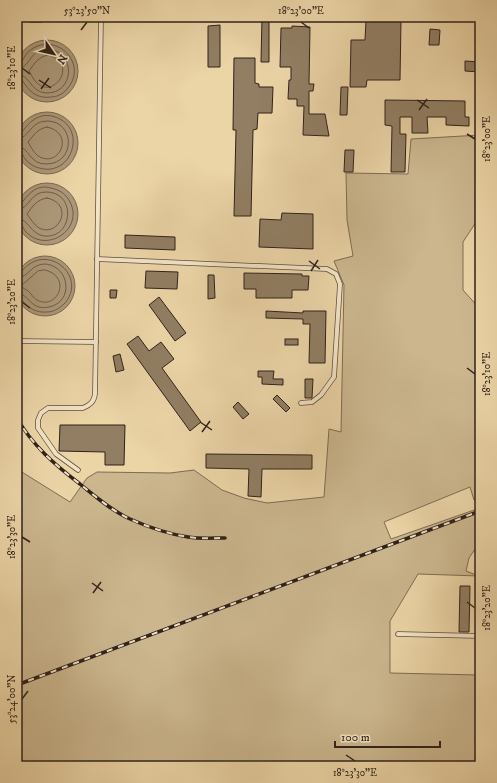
<svg xmlns="http://www.w3.org/2000/svg" width="497" height="783" viewBox="0 0 497 783" font-family="'IM FELL DW Pica',serif">
  <style>
    .green { fill: #cbb68e; stroke: #7e6c54 }
    .water { fill: #ab9777; stroke: #7a6852 }
    .lines { fill: none; stroke-linecap: round; stroke-linejoin: round }
    .shore { stroke: #6e5c49; stroke-width: 1 }
    .building { fill: #917e63; stroke: #30211b }
    .lane-casing { stroke: #5f4e3e; stroke-width: 5.5 }
    .lane { stroke: #f2e3c5; stroke-width: 4 }
    .rail-casing { stroke: #30211b; stroke-width: 3.5 }
    .rail { stroke: #f2e3c5; stroke-width: 2; stroke-dasharray: 6; stroke-linecap: butt }
    .ticks { fill: none; stroke: #30211b; stroke-width: 1.5 }
    .neatline { fill: none; stroke: #30211b; stroke-width: 1.5 }
    .ticks-label { font-size: 10px; text-anchor: middle; fill: #30211b }
  </style>
  <rect width="100%" height="100%" fill="#ebd4a6"/>
  <filter id="stains"><feTurbulence type="fractalNoise" baseFrequency=".005" numOctaves="4"/><feColorMatrix values="0 0 0 0 .2 0 0 0 0 .09 0 0 0 0 .02 0 0 0 .5 -.17"/></filter>
  <radialGradient id="worn" r=".72"><stop offset=".6" stop-color="#630" stop-opacity="0"/><stop offset="1" stop-color="#630" stop-opacity=".3"/></radialGradient>
  <path class="green" d="M480,135L478,219L463,242V290L479,308H480V445L477,448L479,499L474,500L470,487L384,522L391,539L480,508V542L469,558L466,571L479,576L418,574L390,621V673L478,675L479,705V766H17V469L70,502L87,478L97,472L170,473L194,470L222,490L244,498L267,503L324,497L329,429L341,432L344,285L334,261L353,256L347,220L346,173L408,174L411,139Z"/>
  <g class="water">
    <circle cx="47" cy="71" r="31"/>
    <circle cx="47" cy="143" r="31"/>
    <circle cx="47" cy="214" r="31"/>
    <circle cx="45" cy="286" r="30"/>
  </g>
  <g class="lines">
    <g class="shore">
      <path d="M48,55C80,63 53,101 36,82C33,79 31,74 29,71C35,63 38,57 48,55Z"/>
      <path d="M17,63L21,62C24,59 25,55 28,52C54,29 90,63 67,89C63,94 57,97 51,97C36,99 29,91 22,80L17,79"/>
      <path d="M17,69C31,68 30,47 49,49C77,53 74,94 46,93C30,92 30,74 17,74"/>
      <path d="M47,127C75,133 60,167 40,157C34,154 31,147 28,142C34,135 37,129 47,127Z"/>
      <path d="M17,134L21,133C29,123 37,113 52,116C89,125 73,178 39,168C34,167 30,164 26,160C24,158 23,155 21,152L17,151"/>
      <path d="M17,139C30,138 30,121 47,121C75,121 76,163 47,164C29,165 30,147 17,146"/>
      <path d="M47,198C75,204 59,238 39,228C34,225 30,218 27,214C33,206 36,200 47,198Z"/>
      <path d="M17,205L21,204C29,193 37,184 51,188C60,190 66,194 70,202C84,229 47,254 26,232C24,230 23,227 21,224L17,223"/>
      <path d="M17,210C30,209 30,191 47,192C77,193 73,239 44,236C30,234 29,219 17,218"/>
      <path d="M45,270C73,277 57,311 37,300C33,298 31,293 28,291C25,289 23,288 21,286L38,271Z"/>
      <path d="M17,273L21,272C46,240 88,276 65,303C60,308 54,312 47,312C36,313 28,308 21,299L17,298"/>
      <path d="M17,278C29,278 31,263 46,264C70,267 74,302 49,307C30,311 30,294 17,293"/>
    </g>
  </g>
  <g class="building">
    <rect x="30" y="17" width="12" height="5"/>
    <path d="M262,17H269V62H261Z"/>
    <path d="M366,20L401,21L400,80H367L366,87H350L351,40H365Z"/>
    <path d="M220,25V67H208V26Z"/>
    <path d="M292,26L310,27L309,84H314L313,91H309V114H325L329,136L303,135L304,106H297V99H288L289,80H291V67H280L281,28H292Z"/>
    <path d="M430,29L440,30L439,45H429Z"/>
    <path d="M234,58H255V83L259,84V87H273L272,113H258L257,129L253,130L251,216H234L236,130H233Z"/>
    <path d="M465,61L480,62V72L465,71Z"/>
    <path d="M341,87H348L347,115H340Z"/>
    <path d="M385,100L465,101V117H469V126L446,125V117H427L428,133H412V117H400V134H406L405,172H391L392,126L385,125Z"/>
    <path d="M345,150H354L353,172H344Z"/>
    <path d="M282,213L313,214V249L259,247L260,219L281,220Z"/>
    <path d="M125,235L175,237V250L125,248Z"/>
    <path d="M146,271L178,272L177,289L145,288Z"/>
    <path d="M244,273L302,274V276H309L308,290H292V298H256V289H244Z"/>
    <path d="M208,275H214L215,298L208,299Z"/>
    <path d="M110,290H117L116,298H110Z"/>
    <path d="M159,297L186,333L175,341L149,305Z"/>
    <path d="M266,311L303,313V311H326L325,363H309L310,324H303V319L266,318Z"/>
    <path d="M138,336L149,351L161,342L174,359L162,368L201,422L190,431L127,344Z"/>
    <rect x="285" y="339" width="13" height="6"/>
    <path d="M120,354L124,370L116,372L113,356Z"/>
    <path d="M258,371H274L273,379H283V385L262,384V377H258Z"/>
    <path d="M305,379H313L312,398H305Z"/>
    <path d="M277,395L290,408L286,412L273,399Z"/>
    <path d="M238,402L249,414L243,419L233,407Z"/>
    <path d="M60,425H125L124,465H105V452L59,451Z"/>
    <path d="M206,454L312,455V469H262L261,497L248,496L249,469L206,468Z"/>
    <path d="M460,586H470L469,632H459Z"/>
  </g>
  <g class="lines">
    <g class="lane-casing">
      <g id="lane">
        <path d="M97,259L327,269L336,274L340,284L334,377L321,395L312,402L301,403"/>
        <path d="M17,341L96,342"/>
        <path d="M78,470L56,454L38,428V420L41,413L48,408H83C90,405 94,402 95,394L101,17"/>
        <path d="M398,634L480,636"/>
      </g>
    </g>
    <use href="#lane" class="lane"/>
    <g class="rail-casing">
      <g id="rail">
        <path d="M17,418C32,445 55,465 80,484C95,496 112,511 130,519C148,527 169,534 188,537C200,539 213,538 225,538"/>
        <path d="M17,685L480,511"/>
      </g>
    </g>
    <use href="#rail" class="rail"/>
  </g>
  <path class="ticks" d="M301,22L309,28M81,30L87,22M22,68L30,74M39,80L51,88M41,89L49,78M417,100L429,108M419,110L427,99M467,134L475,139M309,261L320,269M311,271L318,260M22,302L30,308M467,368L475,374M200,422L212,430M202,432L210,421M22,537L30,542M92,583L103,591M93,593L101,582M467,602L475,608M22,699L28,691M346,755L355,761"/>
  <rect width="497" height="783" fill="none" stroke="#ebd4a6" stroke-width="44"/>
  <g transform="translate(54 54) rotate(124)" stroke="#f2e3c5" stroke-width="3" paint-order="stroke">
  <path d="M0-3L7 15L0 10L-7 15Z" fill="#30211b"/>
  <text y="-6" font-size="11" font-weight="bold" text-anchor="middle" fill="#30211b">N</text>
  </g>
  <path d="M335 741v6h105v-6" fill="none" stroke="#30211b" stroke-width="2"/>
  <text x="341" y="741" font-size="12" fill="#30211b" stroke="#f2e3c5" stroke-width="3" paint-order="stroke">100 m</text>
  <rect x="22" y="22" width="453" height="739" class="neatline"/>
  <g class="ticks-label">
    <text x="87" y="14">53°23'50"N</text>
    <text x="301" y="14">18°23'00"E</text>
    <text transform="translate(11 68) rotate(-90)" y="4">18°23'10"E</text>
    <text transform="translate(486 139) rotate(-90)" y="4">18°23'00"E</text>
    <text transform="translate(11 302) rotate(-90)" y="4">18°23'20"E</text>
    <text transform="translate(486 374) rotate(-90)" y="4">18°23'10"E</text>
    <text transform="translate(11 537) rotate(-90)" y="4">18°23'30"E</text>
    <text transform="translate(486 608) rotate(-90)" y="4">18°23'20"E</text>
    <text transform="translate(11 699) rotate(-90)" y="4">53°24'00"N</text>
    <text x="355" y="776">18°23'30"E</text>
  </g>
  <rect width="100%" height="100%" filter="url(#stains)"/>
  <rect width="100%" height="100%" fill="url(#worn)"/>
</svg>
